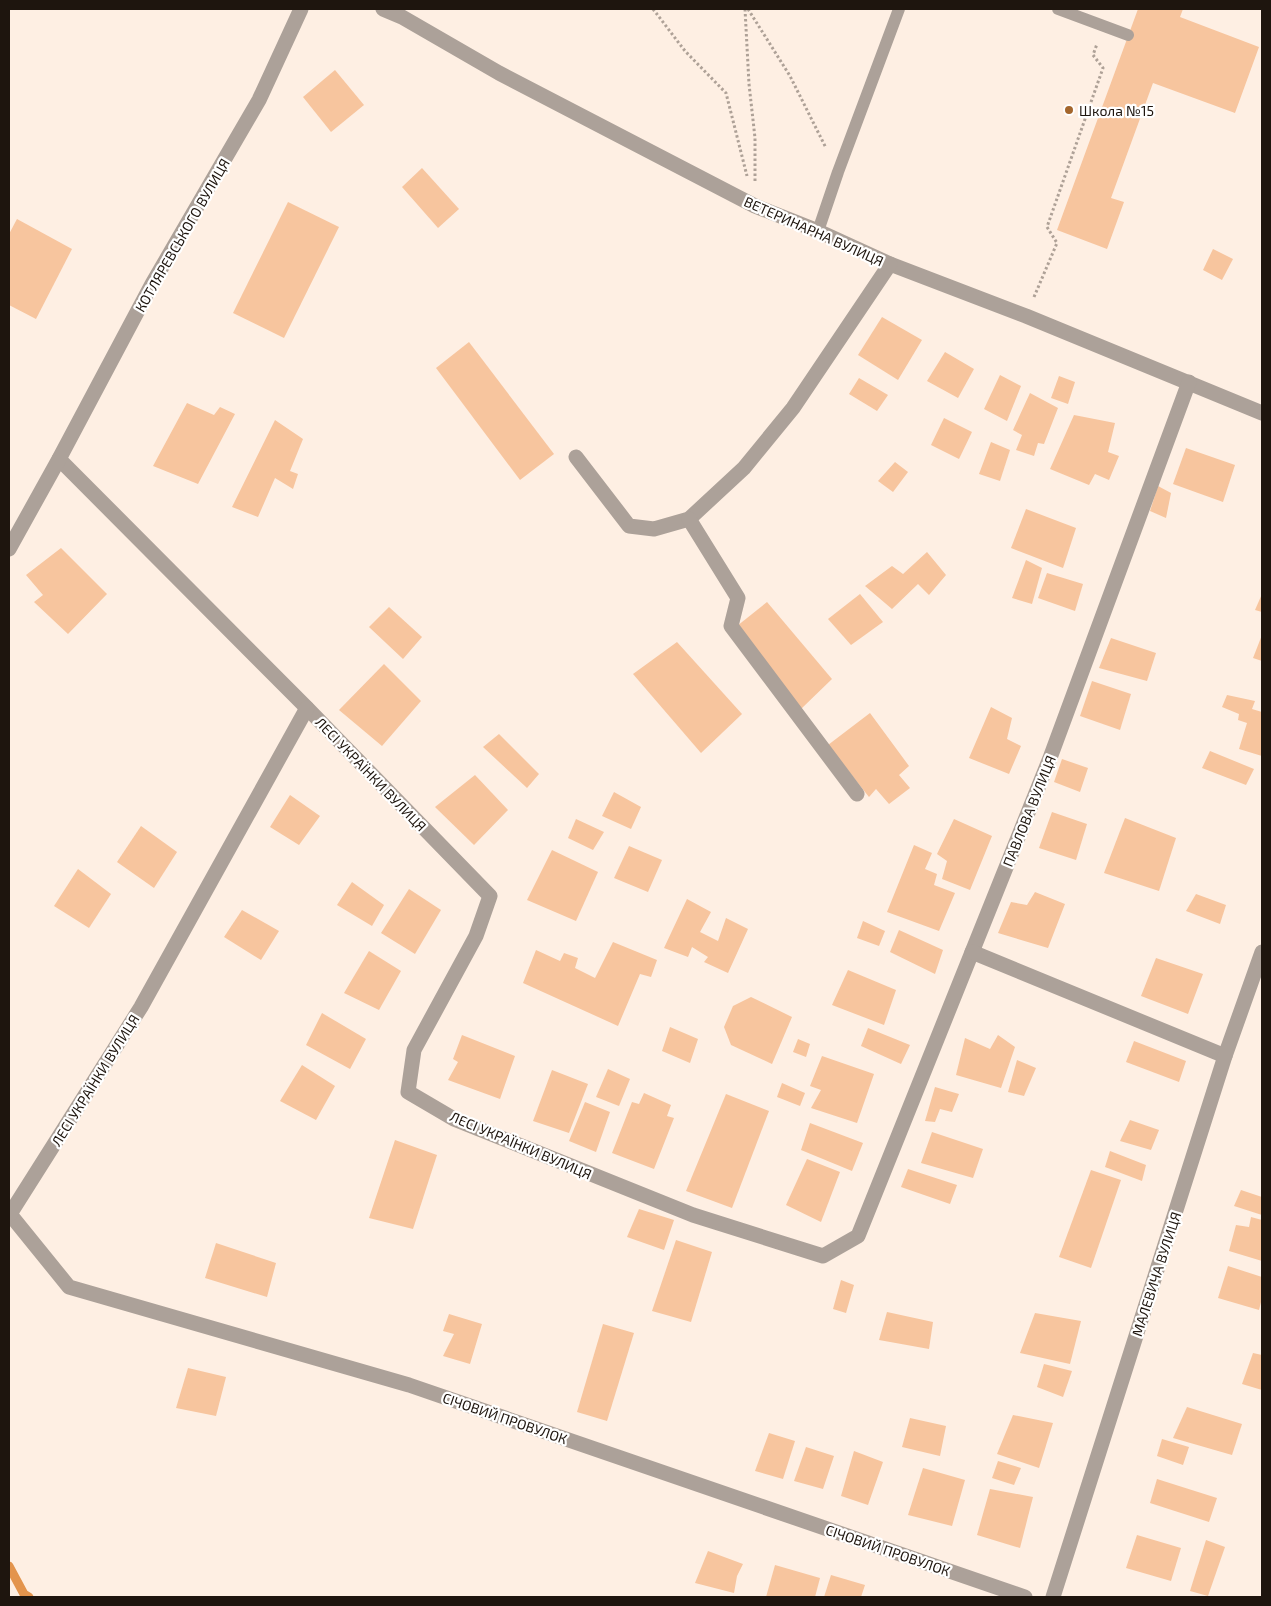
<svg xmlns="http://www.w3.org/2000/svg" width="1271" height="1606" viewBox="0 0 1271 1606" font-family="'Exo 2',sans-serif">
  <style>
    .lines { fill: none; stroke-linecap: round; stroke-linejoin: round }
    .stream { stroke: #e3944d; stroke-width: 9 }
    .building { fill: #f7c59e }
    .path { stroke: #aea197; stroke-width: 3; stroke-dasharray: 2.5 2.5; stroke-linecap: butt }
    .lane { stroke: #aca199; stroke-width: 12 }
    .street { stroke: #aca199; stroke-width: 15 }
    .poi-dot { fill: #a4662c; stroke: #fff; stroke-width: 2 }
    .labels { text-anchor: middle; dominant-baseline: central; stroke-width: 4.5; stroke-linejoin: round; paint-order: stroke }
    .poi-label { font-size: 14px; fill: #1e150e; stroke: #fff; text-anchor: start }
    .street-label { font-size: 14px; fill: #1e150e; stroke: #fff }
  </style>
  <rect width="100%" height="100%" fill="#feefe3"/>
  <g class="lines">
    <path class="stream" d="M9,1566L24,1594L29,1597"/>
  </g>
  <g class="building">
    <path d="M1138,9H1183L1180,17L1259,47L1235,113L1153,83L1111,198L1124,202L1107,249L1057,230Z"/>
    <path d="M335,70L364,105L331,132L303,97Z"/>
    <path d="M422,168L459,209L438,228L402,187Z"/>
    <path d="M288,202L339,227L284,338L233,313Z"/>
    <path d="M17,219L72,249L36,319L9,305V234Z"/>
    <path d="M1213,249L1233,259L1222,280L1203,270Z"/>
    <path d="M882,317L922,340L898,380L858,355Z"/>
    <path d="M469,342L554,454L520,480L436,368Z"/>
    <path d="M945,352L974,369L958,398L927,381Z"/>
    <path d="M1000,375L1021,386L1007,421L984,409Z"/>
    <path d="M1059,376L1075,382L1068,404L1051,398Z"/>
    <path d="M859,378L888,395L877,411L849,394Z"/>
    <path d="M1030,393L1058,408L1044,444L1038,443L1034,456L1016,450L1022,435L1013,430Z"/>
    <path d="M187,403L214,415L220,407L235,414L198,484L153,466Z"/>
    <path d="M1074,415L1115,423L1108,452L1119,456L1109,480L1095,474L1089,485L1050,469Z"/>
    <path d="M944,418L972,432L959,459L931,445Z"/>
    <path d="M275,420L303,439L290,471L298,474L293,489L275,478L258,517L232,507Z"/>
    <path d="M991,442L1010,450L1000,481L979,474Z"/>
    <path d="M1186,448L1235,465L1223,502L1173,484Z"/>
    <path d="M895,462L908,472L893,492L878,481Z"/>
    <path d="M1158,486L1171,493L1166,518L1150,511Z"/>
    <path d="M1026,509L1076,528L1063,568L1011,548Z"/>
    <path d="M61,548L107,594L68,634L34,602L43,595L26,575Z"/>
    <path d="M927,552L946,575L929,595L918,584L892,609L865,586L892,566L903,574Z"/>
    <path d="M1026,560L1042,568L1032,604L1012,598Z"/>
    <path d="M1047,573L1083,584L1075,611L1038,598Z"/>
    <path d="M860,594L883,622L851,645L828,619Z"/>
    <path d="M1262,594V612L1255,610Z"/>
    <path d="M767,602L832,679L801,709L737,626Z"/>
    <path d="M389,607L422,637L403,659L369,627Z"/>
    <path d="M1262,635V661L1253,658Z"/>
    <path d="M1111,638L1156,653L1147,681L1099,668Z"/>
    <path d="M677,642L742,714L701,753L633,674Z"/>
    <path d="M384,664L421,701L382,746L339,710Z"/>
    <path d="M1092,681L1131,694L1120,730L1080,716Z"/>
    <path d="M1227,695L1255,701L1252,709L1262,712V756L1239,749L1247,723L1238,720L1239,714L1222,707Z"/>
    <path d="M991,707L1012,718L1007,739L1021,746L1009,774L969,758Z"/>
    <path d="M870,713L909,766L899,775L910,788L889,804L876,789L869,797L828,745Z"/>
    <path d="M499,734L539,774L527,788L483,747Z"/>
    <path d="M1210,751L1254,769L1246,785L1202,768Z"/>
    <path d="M1062,759L1088,768L1080,792L1054,782Z"/>
    <path d="M475,775L508,810L474,845L435,807Z"/>
    <path d="M614,792L641,807L631,829L602,816Z"/>
    <path d="M290,795L320,816L299,845L270,827Z"/>
    <path d="M1052,812L1087,824L1076,860L1039,848Z"/>
    <path d="M1125,818L1176,838L1159,891L1104,873Z"/>
    <path d="M576,819L604,832L593,850L568,838Z"/>
    <path d="M954,819L992,836L970,890L942,879L947,861L937,854Z"/>
    <path d="M141,826L177,852L154,888L117,862Z"/>
    <path d="M914,845L932,853L925,869L937,874L934,885L955,893L939,931L887,912Z"/>
    <path d="M629,846L662,860L648,892L614,878Z"/>
    <path d="M552,850L598,872L576,921L527,900Z"/>
    <path d="M78,869L111,894L89,928L54,906Z"/>
    <path d="M352,882L384,905L372,926L337,905Z"/>
    <path d="M409,889L441,910L415,954L381,933Z"/>
    <path d="M1035,892L1065,904L1048,948L998,933L1011,902L1027,905Z"/>
    <path d="M1196,894L1226,905L1220,924L1186,911Z"/>
    <path d="M687,899L711,912L700,932L718,941L726,918L748,929L728,973L704,962L708,957L692,947L688,957L664,948Z"/>
    <path d="M242,910L279,931L261,960L224,937Z"/>
    <path d="M863,921L885,931L879,946L857,938Z"/>
    <path d="M899,930L943,950L935,974L890,952Z"/>
    <path d="M613,942L657,960L651,977L640,974L618,1026L523,983L536,950L560,961L564,953L578,958L575,968L595,978Z"/>
    <path d="M369,951L401,971L379,1010L344,993Z"/>
    <path d="M1156,958L1203,974L1188,1014L1141,996Z"/>
    <path d="M848,970L896,990L884,1025L832,1005Z"/>
    <path d="M751,997L792,1017L772,1064L731,1045L724,1027L733,1006Z"/>
    <path d="M322,1013L366,1039L350,1069L306,1045Z"/>
    <path d="M670,1027L698,1039L690,1063L662,1051Z"/>
    <path d="M868,1028L910,1045L901,1064L861,1046Z"/>
    <path d="M462,1035L515,1056L500,1099L448,1080L458,1062L453,1059Z"/>
    <path d="M998,1035L1015,1047L1001,1088L956,1075L965,1038L990,1049Z"/>
    <path d="M798,1039L810,1044L806,1057L793,1052Z"/>
    <path d="M1134,1041L1186,1061L1179,1082L1126,1062Z"/>
    <path d="M822,1056L874,1074L857,1123L811,1108L821,1090L810,1086Z"/>
    <path d="M1017,1060L1036,1068L1024,1096L1008,1092Z"/>
    <path d="M302,1065L335,1086L316,1120L280,1101Z"/>
    <path d="M608,1069L630,1079L619,1106L596,1097Z"/>
    <path d="M552,1070L588,1084L569,1133L533,1121Z"/>
    <path d="M782,1083L805,1093L800,1106L777,1097Z"/>
    <path d="M935,1087L959,1094L952,1112L940,1109L935,1122L925,1121Z"/>
    <path d="M644,1093L671,1105L667,1116L674,1118L654,1169L612,1153L632,1102L639,1104Z"/>
    <path d="M726,1094L769,1111L732,1208L686,1191Z"/>
    <path d="M585,1102L610,1112L596,1152L569,1141Z"/>
    <path d="M1130,1120L1159,1130L1151,1150L1120,1141Z"/>
    <path d="M810,1123L863,1143L852,1171L801,1150Z"/>
    <path d="M932,1132L983,1149L973,1178L921,1163Z"/>
    <path d="M395,1140L437,1155L413,1229L369,1218Z"/>
    <path d="M1110,1151L1146,1165L1142,1181L1105,1167Z"/>
    <path d="M807,1159L840,1172L821,1222L786,1205Z"/>
    <path d="M908,1169L957,1185L950,1204L901,1187Z"/>
    <path d="M1091,1170L1121,1180L1091,1268L1059,1257Z"/>
    <path d="M1241,1190L1262,1197V1215L1234,1206Z"/>
    <path d="M639,1209L674,1220L664,1250L627,1237Z"/>
    <path d="M1251,1217L1262,1220V1261L1229,1251L1236,1225L1249,1227Z"/>
    <path d="M676,1240L712,1252L691,1322L652,1311Z"/>
    <path d="M216,1243L276,1263L267,1297L205,1278Z"/>
    <path d="M1228,1266L1262,1277V1298L1259,1310L1218,1298Z"/>
    <path d="M841,1280L854,1285L846,1313L833,1309Z"/>
    <path d="M887,1312L933,1322L929,1349L879,1340Z"/>
    <path d="M1035,1313L1081,1321L1070,1364L1020,1353Z"/>
    <path d="M449,1314L482,1324L470,1364L443,1356L454,1334L443,1331Z"/>
    <path d="M603,1324L634,1333L607,1421L577,1412Z"/>
    <path d="M1253,1353L1262,1355V1390L1242,1384Z"/>
    <path d="M1044,1364L1072,1371L1063,1397L1037,1387Z"/>
    <path d="M188,1368L226,1377L216,1416L176,1408Z"/>
    <path d="M1187,1407L1242,1424L1232,1455L1173,1438Z"/>
    <path d="M1013,1415L1053,1423L1039,1468L997,1454Z"/>
    <path d="M910,1418L946,1426L940,1456L902,1447Z"/>
    <path d="M769,1433L795,1441L783,1479L755,1471Z"/>
    <path d="M1162,1439L1189,1447L1183,1465L1157,1456Z"/>
    <path d="M806,1447L834,1456L823,1489L794,1481Z"/>
    <path d="M854,1451L883,1462L868,1505L841,1496Z"/>
    <path d="M998,1461L1021,1468L1014,1485L992,1478Z"/>
    <path d="M923,1468L965,1480L952,1526L908,1515Z"/>
    <path d="M1157,1479L1217,1498L1209,1522L1150,1503Z"/>
    <path d="M990,1489L1033,1497L1020,1548L977,1535Z"/>
    <path d="M1137,1535L1181,1548L1171,1581L1126,1568Z"/>
    <path d="M1206,1540L1225,1547L1208,1596L1190,1591Z"/>
    <path d="M708,1551L743,1564L737,1576L734,1593L695,1583Z"/>
    <path d="M775,1565L820,1578L815,1597H766Z"/>
    <path d="M831,1575L865,1585L861,1597H824Z"/>
  </g>
  <g class="lines">
    <g class="path">
      <path d="M653,9L685,51L726,93L747,176"/>
      <path d="M745,9L749,84L755,138V181"/>
      <path d="M748,9L790,76L826,148"/>
      <path d="M1034,297L1057,243L1047,227L1103,68L1093,55L1097,44"/>
    </g>
    <g class="lane">
      <path d="M1058,9L1128,35"/>
      <path d="M818,231L838,172L899,9"/>
    </g>
    <g class="street">
      <path d="M383,9L402,17L499,73L755,206L818,231L890,264L1026,316L1262,413"/>
      <path d="M576,457L629,526L654,529L689,519L744,468L793,408L890,264"/>
      <path d="M59,459L307,708L490,896L476,936L414,1050L408,1092L454,1119L693,1215L823,1256L858,1236L1050,758L1189,382"/>
      <path d="M689,519L738,598L731,626L857,794"/>
      <path d="M9,549L59,459L152,284L259,100L301,9"/>
      <path d="M972,952L1225,1056"/>
      <path d="M9,1213L69,1287L409,1385L1025,1597"/>
      <path d="M10,1214L141,1007L307,708"/>
      <path d="M1053,1597L1225,1056L1262,952"/>
    </g>
  </g>
  <circle class="poi-dot" cx="1069" cy="110" r="5"/>
  <g class="labels">
    <g class="poi-label">
      <text x="1079" y="110">Школа №15</text>
    </g>
    <g class="street-label">
      <text transform="translate(814 231) rotate(24)">ВЕТЕРИНАРНА ВУЛИЦЯ</text>
      <text transform="translate(182 235) rotate(-60)">КОТЛЯРЕВСЬКОГО ВУЛИЦЯ</text>
      <text transform="translate(371 774) rotate(46)">ЛЕСІ УКРАЇНКИ ВУЛИЦЯ</text>
      <text transform="translate(1029 811) rotate(-68)">ПАВЛОВА ВУЛИЦЯ</text>
      <text transform="translate(95 1080) rotate(-58)">ЛЕСІ УКРАЇНКИ ВУЛИЦЯ</text>
      <text transform="translate(521 1145) rotate(23)">ЛЕСІ УКРАЇНКИ ВУЛИЦЯ</text>
      <text transform="translate(1156 1274) rotate(-72)">МАЛЕВИЧА ВУЛИЦЯ</text>
      <text transform="translate(505 1418) rotate(19)">СІЧОВИЙ ПРОВУЛОК</text>
      <text transform="translate(888 1550) rotate(19)">СІЧОВИЙ ПРОВУЛОК</text>
    </g>
  </g>
  <rect width="1271" height="1606" fill="none" stroke="#1e150e" stroke-width="20"/>
</svg>
